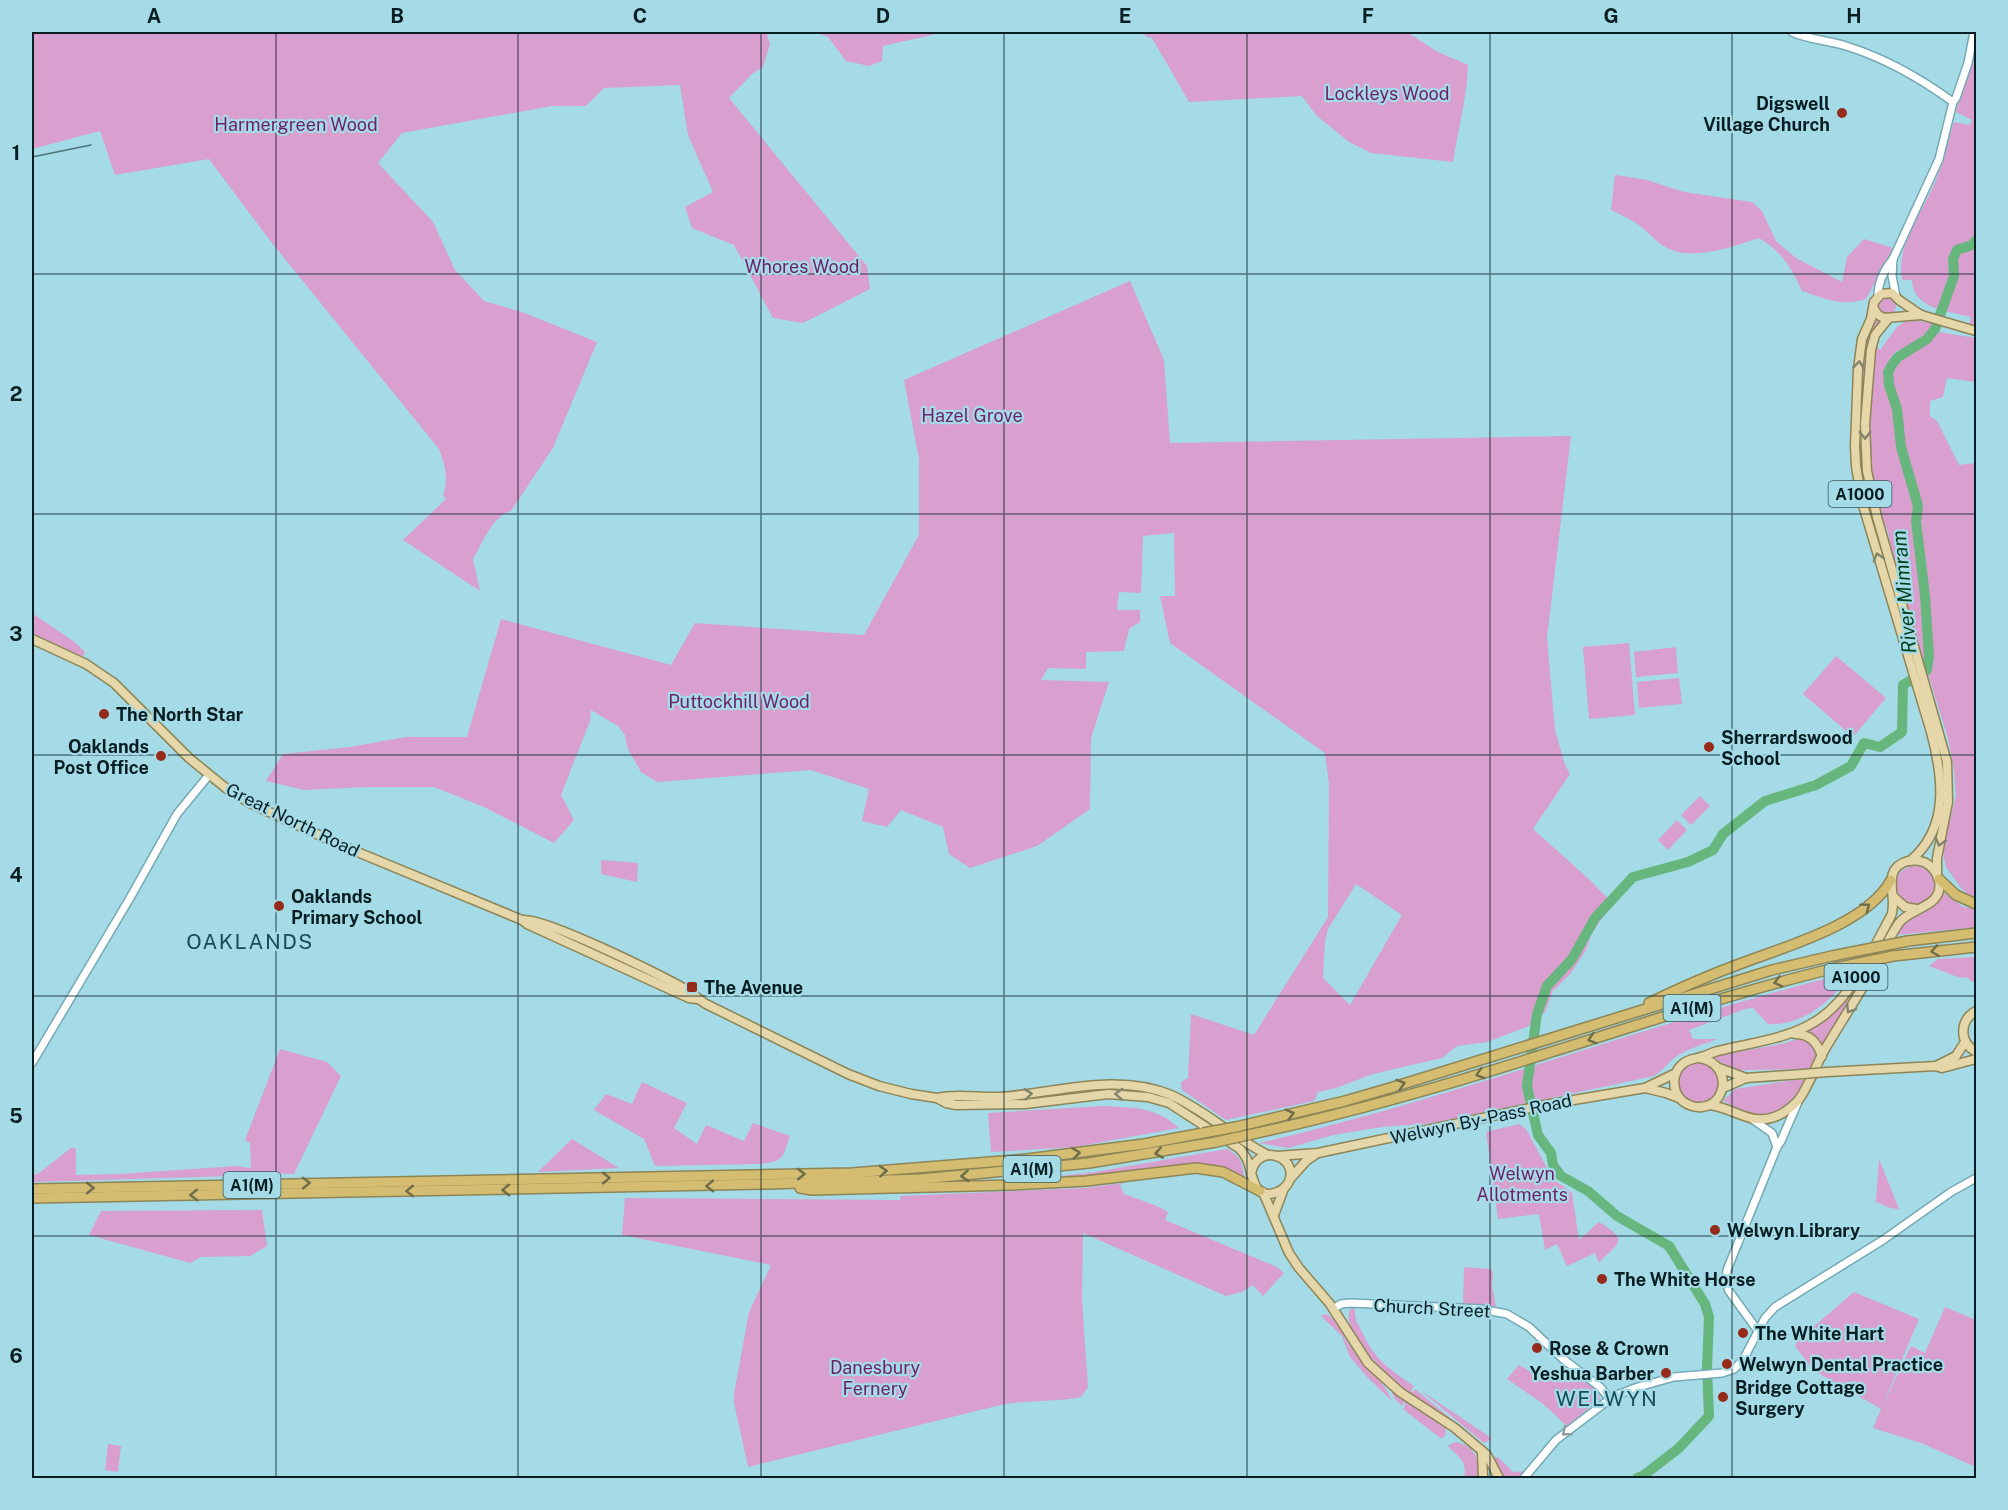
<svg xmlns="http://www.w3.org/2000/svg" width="2008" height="1510" viewBox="0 0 2008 1510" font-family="'Public Sans',sans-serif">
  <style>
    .green { fill: #d89fcf; fill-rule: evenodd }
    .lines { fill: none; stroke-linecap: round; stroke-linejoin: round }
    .river { stroke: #67b67e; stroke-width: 10 }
    .minor-casing { stroke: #74aab5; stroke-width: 10 }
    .major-casing { stroke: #8d8556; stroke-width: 11 }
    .highway-casing { stroke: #8d8556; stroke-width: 12 }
    .minor { stroke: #fff; stroke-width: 7 }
    .major { stroke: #e5d7aa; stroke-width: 8 }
    .highway { stroke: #d4bc71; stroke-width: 9 }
    .rail { stroke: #4d727a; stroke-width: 1.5 }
    .major-bridge-casing { stroke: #8d8556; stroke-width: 11; stroke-linecap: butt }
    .highway-bridge-casing { stroke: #8d8556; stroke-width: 12; stroke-linecap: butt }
    .major-bridge { stroke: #e5d7aa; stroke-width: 8 }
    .highway-bridge { stroke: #d4bc71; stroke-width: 9 }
    .oneway { stroke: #82846d }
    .oneway2 { stroke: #6e6d4a }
    .oneway3 { stroke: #909a9c }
    .grid { fill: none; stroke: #081e23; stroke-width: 1.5; stroke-opacity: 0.55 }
    .poi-dot { fill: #952c1b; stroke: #a4dbe7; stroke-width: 2 }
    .labels { text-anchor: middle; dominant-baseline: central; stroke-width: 4.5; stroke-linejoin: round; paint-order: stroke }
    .shield { fill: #a4dbe7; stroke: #37575e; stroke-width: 1.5 }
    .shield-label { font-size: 16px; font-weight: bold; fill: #081e23 }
    .park-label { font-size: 18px; fill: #6f1e67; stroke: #a4dbe7 }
    .poi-label { font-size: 18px; font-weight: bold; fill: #081e23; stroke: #a4dbe7; text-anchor: start }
    .street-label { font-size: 18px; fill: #081e23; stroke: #a4dbe7 }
    .water-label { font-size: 20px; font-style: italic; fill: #003f1b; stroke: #a4dbe7 }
    .quarter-label { font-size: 21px; letter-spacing: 1.5px; fill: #154d57; stroke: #a4dbe7 }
    .neatline { fill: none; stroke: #081e23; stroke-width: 2 }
    .grid-label { font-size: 20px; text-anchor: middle; font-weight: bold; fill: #081e23 }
  </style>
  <rect width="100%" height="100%" fill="#a4dbe7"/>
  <g class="green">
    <path d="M32,32H766L770,44L763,67L752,74L729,98L867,266L870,289L803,323L773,318L734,245L692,228L685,207L713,192L688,135L680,85L604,88L586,106H552L402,133L378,163L433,222L455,270L484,301L522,312L597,342L553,448L511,511C493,515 482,544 473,559L480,591L403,540L446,499L443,495C449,479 445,464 439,449L272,243L209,159L115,175L100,131L32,149Z"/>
    <path d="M814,32H945L883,46L882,61L869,66L846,61L828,37Z"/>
    <path d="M1142,32H1407L1436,51L1468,65C1467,98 1458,130 1453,162L1371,153L1349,142L1317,116L1302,96L1189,102L1152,38L1147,37Z"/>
    <path d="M1976,38V327L1969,325L1971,317C1948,311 1913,309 1912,280H1902C1896,242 1923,213 1936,180C1944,161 1948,141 1954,122L1970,125L1972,120L1956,112Z"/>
    <path d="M1615,175L1647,180L1684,192L1752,202L1762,211L1776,241L1796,258L1842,282L1847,257L1864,239L1893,248L1866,299C1840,307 1827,299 1802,291C1792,269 1781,250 1759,238C1735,246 1693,261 1669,249C1656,243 1647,230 1636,223C1629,218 1619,214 1611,210Z"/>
    <path d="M1130,281L1164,360L1170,443L1571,436L1547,638L1555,730L1565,765L1570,774L1533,829L1591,881L1613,904L1592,932L1586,950L1571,973L1553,991L1545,1012L1529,1026L1487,1042L1457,1046L1442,1058L1373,1074L1336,1088L1318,1092L1314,1101L1226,1120L1182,1090L1181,1082L1188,1078L1191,1014L1254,1035L1328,917L1329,784L1325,753L1170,643L1160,596H1175L1174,533L1143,536L1141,593L1119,592L1117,610H1140V622L1129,629L1124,651L1086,652V669L1048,668L1041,680L1109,682L1091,738L1090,809L1037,846L970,868L949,854L943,827L901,810L887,827L862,821L869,789L811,770L657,782L641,772L627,747L625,735L618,726L591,710L590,721L561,795L574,820L554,843L484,807L434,787H366L304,790L266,781L283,754L350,747L406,737H467L501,619L671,665L695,623L864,635L919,535V459L904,380ZM1356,884L1402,915L1350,1005L1323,978L1325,942L1328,929Z"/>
    <circle cx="1887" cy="306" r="9"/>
    <path d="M1875,318L1881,322L1874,330L1862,447L1919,674L1917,675L1865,501L1859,467V396L1865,340Z"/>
    <path d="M1907,320L1936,323L1933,330L1928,337H1920C1918,339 1917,343 1914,345C1910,348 1902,348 1897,351C1877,365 1892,403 1898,421L1895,392L1890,386L1889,380V370L1897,361L1926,344L1939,332L1976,338V382L1947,378L1943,397L1930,401V416L1937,421L1959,465L1976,463V897L1970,896L1961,888L1946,867L1944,858L1943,848L1956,796L1954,769L1948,738L1928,674L1931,658L1930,633L1926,579L1919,520L1922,506L1912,480L1899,433L1898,451L1904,466L1905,478L1916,505L1914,520L1917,534L1915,543L1917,544V556L1921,563L1919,573L1922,581L1926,622L1927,655L1925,665L1893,559L1888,532L1880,512L1870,466L1868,411L1875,345L1880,350L1897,327Z"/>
    <path d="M32,613L76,643L85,652L83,657L32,633Z"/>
    <path d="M1629,643L1635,715L1589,719L1583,647Z"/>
    <path d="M1676,647L1678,673L1636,677L1634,652Z"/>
    <path d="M1836,656L1886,698L1853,737L1803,694Z"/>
    <path d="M1679,678L1682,704L1639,708L1637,682Z"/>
    <path d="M1700,796L1710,806L1691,825L1681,815Z"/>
    <path d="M1677,820L1687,830L1668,850L1658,840Z"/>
    <path d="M601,860L638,863L637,882L601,874Z"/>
    <circle cx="1915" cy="885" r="19"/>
    <path d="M1943,892L1963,907L1976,909V927L1897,935L1902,926L1916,915L1930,909L1936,904Z"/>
    <path d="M1976,957V981L1973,982L1966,977L1960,978L1929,966L1938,959Z"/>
    <path d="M1851,972C1835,1000 1801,1027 1768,1024L1753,1008L1745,1009L1689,1030L1693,1039H1717C1703,1045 1684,1049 1672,1060C1666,1066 1661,1071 1654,1076L1433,1123L1382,1127L1333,1135L1288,1148L1259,1143C1459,1097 1652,1022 1851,972Z"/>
    <path d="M1852,990L1856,992L1822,1049L1803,1033Z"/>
    <path d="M1801,1038L1811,1041L1817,1054L1811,1069L1739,1070L1729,1067L1713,1057L1785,1043Z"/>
    <path d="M280,1049L327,1062L341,1076L294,1174L251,1173L235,1176L32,1182V1175L38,1174L72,1147L76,1149V1175L120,1174L236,1166L251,1168L250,1143L245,1140Z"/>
    <circle cx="1699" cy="1082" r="20"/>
    <path d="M1794,1080H1805C1795,1099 1778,1119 1753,1114C1743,1112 1732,1105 1723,1101L1735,1089Z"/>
    <path d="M642,1082L687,1103L674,1128L697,1144L706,1125L744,1141L753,1123L790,1136C782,1158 785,1161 760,1164L655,1166L644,1139L594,1110L606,1094L632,1104Z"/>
    <path d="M1103,1106C1133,1108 1155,1106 1179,1128L1075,1147L991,1152L988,1113Z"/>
    <path d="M1519,1124L1526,1129L1553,1179L1572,1193L1579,1240L1599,1222C1632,1242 1616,1243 1599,1263L1595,1253L1567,1266L1557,1244L1545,1250L1539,1214L1498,1219L1486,1132Z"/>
    <path d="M572,1139L619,1168L538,1172Z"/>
    <path d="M1227,1149C1241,1157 1243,1163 1244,1179L1224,1168L1201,1164L1096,1176L1015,1181L1095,1172Z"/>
    <path d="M1879,1159L1899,1209L1890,1208L1876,1202Z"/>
    <path d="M1124,1183L1120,1185L1124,1194L1157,1206L1168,1212L1165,1220L1277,1267L1284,1273L1263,1296L1253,1285L1242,1292L1226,1296L1083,1233L1082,1300L1088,1387L1081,1397C1056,1402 1031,1400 1005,1404L748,1467L734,1403V1394L749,1312L771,1265L622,1235L625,1198L900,1200L901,1196L1085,1188Z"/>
    <path d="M262,1210L267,1246L250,1256L201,1257L190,1263L89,1235L101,1211Z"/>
    <path d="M1464,1267L1491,1269L1493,1273L1492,1286L1496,1307L1463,1306Z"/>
    <path d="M1854,1292L1919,1319L1882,1407L1911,1346L1925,1353L1945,1307L1976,1320V1467L1921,1443L1873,1428L1881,1409L1813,1370L1795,1346L1798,1340Z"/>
    <path d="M1355,1306L1358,1307L1355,1309C1354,1318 1358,1324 1362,1332C1375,1360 1389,1369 1414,1386L1411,1391L1413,1392L1415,1389L1471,1435C1428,1407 1384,1384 1358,1338C1352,1329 1345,1319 1351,1308Z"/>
    <path d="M1326,1314C1336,1318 1341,1331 1346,1340C1360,1361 1384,1379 1392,1401L1367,1377L1350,1357L1342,1336L1321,1316Z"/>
    <path d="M1519,1365L1543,1379L1548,1373L1550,1376L1553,1372L1556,1374L1565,1365L1598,1390L1600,1399L1567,1426L1542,1403L1507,1379Z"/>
    <path d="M1389,1387L1445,1427L1446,1434L1443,1438H1440L1403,1409L1406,1404L1404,1402L1402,1406L1395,1399Z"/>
    <path d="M1420,1390L1484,1433L1492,1439L1484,1443Z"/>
    <path d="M1455,1442C1476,1445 1479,1461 1480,1478H1464C1468,1461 1458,1457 1448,1446Z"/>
    <path d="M108,1444L121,1446L118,1472L105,1470Z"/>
    <path d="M1498,1457L1513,1472L1527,1471L1520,1478H1506L1499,1471L1492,1458Z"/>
  </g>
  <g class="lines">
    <path class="river" d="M1637,1478L1644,1475L1679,1448L1709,1416L1707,1368L1709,1317L1705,1304L1669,1246L1617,1216L1588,1191L1561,1176L1553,1165L1551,1153L1538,1135L1527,1086L1537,1014L1547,986L1572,959L1595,918L1633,877L1688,862L1713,850L1723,834L1765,801L1816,785L1851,766L1864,743L1880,747L1902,732L1903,685L1927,670L1929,656L1925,596L1916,521L1918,506L1901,447L1897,409L1889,385L1888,373L1891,366L1898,357L1927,339L1935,329L1954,276L1953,259L1957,250L1972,245L1976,240"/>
    <g class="minor-casing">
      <g id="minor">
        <path d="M1792,32C1809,40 1828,40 1846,46C1885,58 1920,78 1953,102"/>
        <path d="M1893,259L1892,276L1896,296"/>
        <path d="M1878,296C1878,282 1884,270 1893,259L1939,159L1953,102L1956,98L1968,63L1974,32"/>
        <path d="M32,1063L130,898L177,814L209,775"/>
        <path d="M1752,1119L1772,1133L1777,1147"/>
        <path d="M1333,1309L1341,1304L1351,1303L1481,1309L1507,1314L1529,1327L1563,1359L1600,1387L1609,1398"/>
        <path d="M1758,1331L1729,1291L1726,1281L1727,1270L1777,1147L1781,1141L1798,1102"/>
        <path d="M1524,1478L1556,1440L1614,1396L1638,1387L1674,1377L1722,1373L1734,1369L1743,1360L1765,1318L1775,1307L1883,1240L1951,1192L1976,1178"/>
      </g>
    </g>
    <g class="major-casing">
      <g id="major">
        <path d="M1874,309L1878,315L1884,318L1921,315"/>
        <path d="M1888,319L1875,335L1871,350L1865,424L1867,471L1877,517L1947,762L1948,802L1937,858V874"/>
        <path d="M32,639L86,664L114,683L189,758L227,789L250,803L338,844L522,920L527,924L689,998L697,999"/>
        <path d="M1910,861C1950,828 1943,777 1931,732L1862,502L1856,466L1855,446L1858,369L1862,339L1871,319L1874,302L1881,294L1892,293L1899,300L1921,315L1976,331"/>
        <path d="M1894,897L1905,907L1916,909"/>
        <path d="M522,920C545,917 662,976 687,990C694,994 699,1000 706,1004L848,1074L879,1086L911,1094L937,1098L946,1103L956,1105L1025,1104L1108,1094L1148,1097L1169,1103L1240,1149C1244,1154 1248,1159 1249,1165C1253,1179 1255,1201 1277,1192C1283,1190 1288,1185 1290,1179C1296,1154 1256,1143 1251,1174"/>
        <path d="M1976,1011C1959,1021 1959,1042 1976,1052"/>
        <path d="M1795,1034C1810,1034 1817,1042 1822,1056"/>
        <path d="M1700,1058C1737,1065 1725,1115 1692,1106C1685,1104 1679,1099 1676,1092C1672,1081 1675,1069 1684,1063C1689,1059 1695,1059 1701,1057C1707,1056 1712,1052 1718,1051C1753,1042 1792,1039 1822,1017C1854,993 1872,950 1891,916C1899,898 1879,869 1908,861C1914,860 1920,860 1926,863C1933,867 1937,873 1939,881C1944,907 1911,907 1899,923C1891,934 1885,948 1879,959C1862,990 1843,1019 1825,1049C1816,1065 1810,1083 1800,1098C1796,1104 1789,1109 1783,1113C1753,1130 1737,1108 1709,1105"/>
        <path d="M1936,1066L1956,1056L1965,1042"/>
        <path d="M1719,1068L1746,1078"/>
        <path d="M1827,1072L1936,1066L1942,1068L1976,1059"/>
        <path d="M1645,1088L1666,1093L1679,1098"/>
        <path d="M1723,1088L1746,1078L1803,1074"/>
        <path d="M937,1098C957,1093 980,1098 1000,1097C1056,1093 1117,1072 1171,1095C1206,1111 1234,1138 1268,1155"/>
        <path d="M1277,1156L1318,1153L1544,1105L1645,1088L1676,1073"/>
        <path d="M1290,1179L1306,1161L1315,1155"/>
        <path d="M1263,1192L1289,1253L1299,1268L1330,1304L1368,1363L1400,1392L1455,1428L1487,1455L1499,1478"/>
        <path d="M1274,1215L1284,1188"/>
        <path d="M1482,1451L1483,1478"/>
      </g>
    </g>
    <g class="highway-casing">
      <g id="highway">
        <path d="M1939,879L1956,895L1976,904"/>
        <path d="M1908,941L1976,933"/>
        <path d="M1893,956L1976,947"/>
        <path d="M1649,1003C1678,989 1707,976 1737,965C1783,947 1867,925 1891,880"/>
        <path d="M1236,1127L1345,1101L1390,1088L1772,970L1832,956"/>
        <path d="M1248,1135C1350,1113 1451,1084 1551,1052C1645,1023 1739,991 1835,968"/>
        <path d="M800,1188L812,1190L1012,1185L1086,1181L1196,1168L1223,1172L1260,1191"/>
        <path d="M32,1189L852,1173L1027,1159L1144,1144L1203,1133"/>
        <path d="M32,1198L768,1184L921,1179L1089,1163L1216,1142"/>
      </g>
    </g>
    <use href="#minor" class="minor"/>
    <use href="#major" class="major"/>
    <use href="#highway" class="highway"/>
    <path class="rail" d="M32,157L91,145"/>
    <g class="major-bridge-casing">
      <path id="major-bridge" d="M1803,1074L1827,1072"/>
    </g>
    <g class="highway-bridge-casing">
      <g id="highway-bridge">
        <path d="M1832,956L1908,941"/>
        <path d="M1835,968L1893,956"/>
        <path d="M1203,1133L1236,1127"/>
        <path d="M1216,1142L1248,1135"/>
      </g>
    </g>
    <use href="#major-bridge" class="major-bridge"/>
    <use href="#highway-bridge" class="highway-bridge"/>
  </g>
  <defs><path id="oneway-chevron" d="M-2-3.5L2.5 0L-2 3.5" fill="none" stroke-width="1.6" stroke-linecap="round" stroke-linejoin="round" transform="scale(1.5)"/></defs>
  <g class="oneway">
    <use href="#oneway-chevron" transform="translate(1859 365) rotate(-84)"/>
    <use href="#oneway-chevron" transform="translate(1865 435) rotate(90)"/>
    <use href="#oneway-chevron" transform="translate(1878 557) rotate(-107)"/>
    <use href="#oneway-chevron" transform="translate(1940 842) rotate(105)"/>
    <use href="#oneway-chevron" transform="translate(1850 1009) rotate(122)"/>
    <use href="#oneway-chevron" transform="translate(1028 1094) rotate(-6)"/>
    <use href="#oneway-chevron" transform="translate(1119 1094) rotate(-178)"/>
  </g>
  <g class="oneway2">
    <use href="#oneway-chevron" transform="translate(1866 907) rotate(-37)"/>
    <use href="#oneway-chevron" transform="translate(1935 951) rotate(172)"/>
    <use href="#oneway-chevron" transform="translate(1778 982) rotate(165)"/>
    <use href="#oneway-chevron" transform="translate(1592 1039) rotate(162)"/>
    <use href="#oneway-chevron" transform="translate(1480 1074) rotate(163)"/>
    <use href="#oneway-chevron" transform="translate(1401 1084) rotate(-17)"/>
    <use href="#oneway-chevron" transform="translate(1290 1114) rotate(-14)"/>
    <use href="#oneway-chevron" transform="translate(1076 1153) rotate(-7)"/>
    <use href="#oneway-chevron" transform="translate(1159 1153) rotate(170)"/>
    <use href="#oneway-chevron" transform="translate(883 1171) rotate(-4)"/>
    <use href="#oneway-chevron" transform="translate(801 1174) rotate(-1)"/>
    <use href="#oneway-chevron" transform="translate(965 1176) rotate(176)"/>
    <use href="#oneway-chevron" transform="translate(606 1178) rotate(-1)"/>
    <use href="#oneway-chevron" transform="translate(306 1183) rotate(-1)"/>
    <use href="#oneway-chevron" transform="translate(710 1186) rotate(179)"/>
    <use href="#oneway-chevron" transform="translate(90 1188) rotate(-1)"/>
    <use href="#oneway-chevron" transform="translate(506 1190) rotate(179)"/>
    <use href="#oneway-chevron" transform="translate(410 1191) rotate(179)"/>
    <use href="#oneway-chevron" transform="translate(194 1195) rotate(179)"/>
  </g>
  <use class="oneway3" href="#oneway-chevron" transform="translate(1566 1432) rotate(141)"/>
  <path class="grid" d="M276,32V1478M518,32V1478M761,32V1478M1004,32V1478M1247,32V1478M1490,32V1478M1732,32V1478M32,274H1976M32,514H1976M32,755H1976M32,996H1976M32,1236H1976"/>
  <g class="poi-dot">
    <circle cx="1842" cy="113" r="6"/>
    <circle cx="104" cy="714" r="6"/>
    <circle cx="1709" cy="747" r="6"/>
    <circle cx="161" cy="756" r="6"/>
    <circle cx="279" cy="906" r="6"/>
    <rect x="686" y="981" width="12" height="12" rx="3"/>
    <circle cx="1715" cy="1230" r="6"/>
    <circle cx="1602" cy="1279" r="6"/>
    <circle cx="1743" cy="1333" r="6"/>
    <circle cx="1537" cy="1348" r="6"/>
    <circle cx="1727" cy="1364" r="6"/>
    <circle cx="1666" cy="1373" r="6"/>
    <circle cx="1723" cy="1397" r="6"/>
  </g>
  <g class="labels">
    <g class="shield">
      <rect x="1828.5" y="481" width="63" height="26" rx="4.5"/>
      <rect x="1824.5" y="964" width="63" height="26" rx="4.5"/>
      <rect x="1663.5" y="995" width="57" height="26" rx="4.5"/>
      <rect x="1003.5" y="1156" width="57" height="26" rx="4.5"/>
      <rect x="223.5" y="1172" width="57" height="26" rx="4.5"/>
    </g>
    <g class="shield-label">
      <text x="1860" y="494">A1000</text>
      <text x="1856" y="977">A1000</text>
      <text x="1692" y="1008">A1(M)</text>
      <text x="1032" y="1169">A1(M)</text>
      <text x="252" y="1185">A1(M)</text>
    </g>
    <g class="park-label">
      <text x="1387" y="93">Lockleys Wood</text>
      <text x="296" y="124">Harmergreen Wood</text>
      <text x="802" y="266">Whores Wood</text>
      <text x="972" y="415">Hazel Grove</text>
      <text x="739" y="701">Puttockhill Wood</text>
      <text x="1522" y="1173">Welwyn<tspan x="1522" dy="21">Allotments</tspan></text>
      <text x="875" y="1367">Danesbury<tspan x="875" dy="21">Fernery</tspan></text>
    </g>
    <g class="poi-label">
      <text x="1830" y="103" text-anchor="end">Digswell<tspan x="1830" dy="21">Village Church</tspan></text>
      <text x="116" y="714">The North Star</text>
      <text x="1721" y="737">Sherrardswood<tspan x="1721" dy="21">School</tspan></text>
      <text x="149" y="746" text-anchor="end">Oaklands<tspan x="149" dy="21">Post Office</tspan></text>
      <text x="291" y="896">Oaklands<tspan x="291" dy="21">Primary School</tspan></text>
      <text x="704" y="987">The Avenue</text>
      <text x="1727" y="1230">Welwyn Library</text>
      <text x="1614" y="1279">The White Horse</text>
      <text x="1755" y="1333">The White Hart</text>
      <text x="1549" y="1348">Rose &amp; Crown</text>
      <text x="1739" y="1364">Welwyn Dental Practice</text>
      <text x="1654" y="1373" text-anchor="end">Yeshua Barber</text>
      <text x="1735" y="1387">Bridge Cottage<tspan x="1735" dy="21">Surgery</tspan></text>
    </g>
    <g class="street-label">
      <text transform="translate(293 820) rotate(26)">Great North Road</text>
      <text transform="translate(1481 1119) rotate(-12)">Welwyn By-Pass Road</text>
      <text transform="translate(1432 1308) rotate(3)">Church Street</text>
    </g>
    <g class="water-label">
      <text transform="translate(1904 592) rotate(-95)">River Mimram</text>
    </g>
    <g class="quarter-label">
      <text x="250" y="941">OAKLANDS</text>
      <text x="1607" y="1398">WELWYN</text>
    </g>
  </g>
  <rect width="2008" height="1510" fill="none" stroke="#a4dbe7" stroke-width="66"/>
  <rect x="33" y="33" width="1942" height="1444" class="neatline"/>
  <g class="grid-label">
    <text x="154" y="23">A</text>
    <text x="397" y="23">B</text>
    <text x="640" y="23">C</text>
    <text x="883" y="23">D</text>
    <text x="1125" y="23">E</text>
    <text x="1368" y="23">F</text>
    <text x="1611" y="23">G</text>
    <text x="1854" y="23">H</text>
    <text x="16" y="160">1</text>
    <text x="16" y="401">2</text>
    <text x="16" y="641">3</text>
    <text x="16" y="882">4</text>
    <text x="16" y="1123">5</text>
    <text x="16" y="1363">6</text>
  </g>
</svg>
